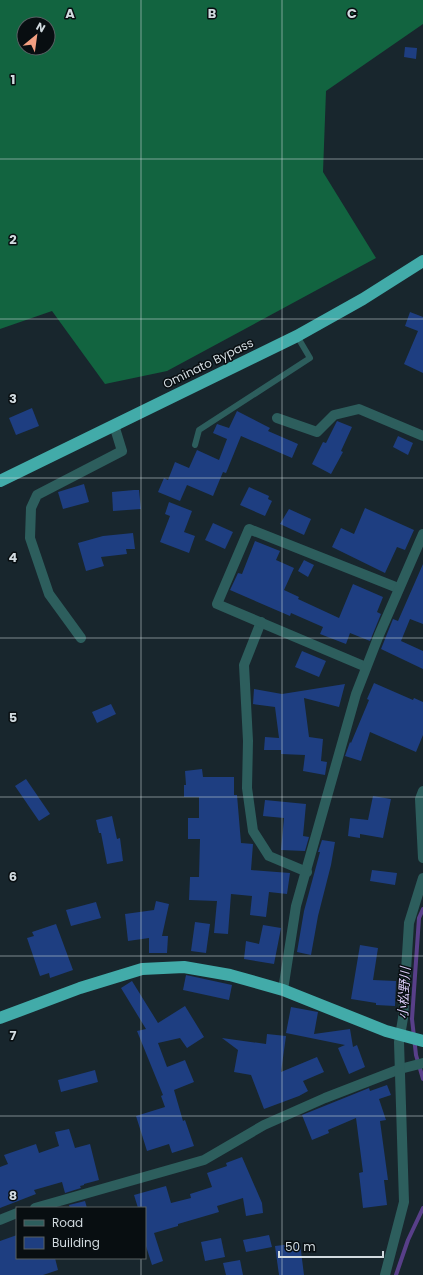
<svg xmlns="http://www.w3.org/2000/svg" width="423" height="1275" viewBox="0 0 423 1275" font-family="Poppins,'Noto Sans JP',sans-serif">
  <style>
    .forest { fill: #126440; fill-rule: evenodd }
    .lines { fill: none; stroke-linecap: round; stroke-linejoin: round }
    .stream { stroke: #583f89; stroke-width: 4 }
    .building { fill: #1e3e81 }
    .lane { stroke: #2d5e5d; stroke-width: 6 }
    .street { stroke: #2d5e5d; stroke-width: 10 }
    .highway { stroke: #42aba9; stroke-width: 12 }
    .grid { fill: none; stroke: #d1dadf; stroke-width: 1; stroke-opacity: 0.55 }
    .labels { text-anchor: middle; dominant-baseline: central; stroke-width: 3; stroke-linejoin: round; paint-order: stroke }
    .street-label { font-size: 12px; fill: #d1dadf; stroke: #080e11 }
    .water-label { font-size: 13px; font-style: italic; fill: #d8ccf7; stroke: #080e11 }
    .grid-label { font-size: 13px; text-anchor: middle; font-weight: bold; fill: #d1dadf; stroke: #080e11; stroke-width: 3; stroke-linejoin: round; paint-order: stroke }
  </style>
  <rect width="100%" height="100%" fill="#18262d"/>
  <path class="forest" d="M0,0H423V24L326,91L323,172L376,258L167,371L105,384L52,311L0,329ZM24,24H48V48H24Z"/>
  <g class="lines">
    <g class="stream">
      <path d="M423,909L419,918L412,1019L416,1055L423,1079"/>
      <path d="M396,1275L408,1240L423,1208"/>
    </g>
  </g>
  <g class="building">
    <path d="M405,47L417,48L416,59L404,57Z"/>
    <path d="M410,312L423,317V373L404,364L418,331L405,326Z"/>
    <path d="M32,408L39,426L16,435L9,418Z"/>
    <path d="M237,411L270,428L268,431L298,444L292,458L241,436L226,473L223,472L213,496L187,485L180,501L158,492L164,478L168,480L175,462L189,468L197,450L219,460L227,439L213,433L217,424L229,428Z"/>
    <path d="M337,421L352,427L341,451L343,452L331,474L312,464L323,442L326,443Z"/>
    <path d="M398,436L413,443L408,455L393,447Z"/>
    <path d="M84,484L89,502L63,509L58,492Z"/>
    <path d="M249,487L269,496L268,499L272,501L265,516L240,505Z"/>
    <path d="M134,490H139L141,509L113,511L112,492Z"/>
    <path d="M169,502L192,511L184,532L195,536L189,553L160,542L170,516L165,514Z"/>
    <path d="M365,508L414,530L405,550L397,547L385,573L332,547L341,528L354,534Z"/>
    <path d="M289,509L311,519L304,535L280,524Z"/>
    <path d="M213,523L233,532L225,549L205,540Z"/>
    <path d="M133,533L135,549H126L127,554L101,557L104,566L86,571L78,543L103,536Z"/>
    <path d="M255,541L280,551L276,560L294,568L284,590L299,597L298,599L339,618L353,584L383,597L377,612L381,614L370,641L350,633L346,644L320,634L323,627L291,613L290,616L230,590L238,573L242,574Z"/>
    <path d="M304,560L314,565L308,577L298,571Z"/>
    <path d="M423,564V624L410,619L401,641L423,651V669L381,649L393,619L398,621Z"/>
    <path d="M302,651L326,661L319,677L295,667Z"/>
    <path d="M374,683L413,700L414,698L423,702V735L416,752L370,732L361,761L345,756L350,742L351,743L369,700L367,699Z"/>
    <path d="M345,684L339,707L304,698L309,737L323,739L321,761L327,762L325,775L303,771L305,755L281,754V750H264L265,737L279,738L275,707L253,704L254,689L282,694Z"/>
    <path d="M111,704L116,714L97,723L92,712Z"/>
    <path d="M202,769L203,777H234V795H237L241,843L253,844L251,870L290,873L287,894L269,892L266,917L250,915L252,896L231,894L228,934L214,933L217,901L189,900L190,877H199L200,839H188V818H199V797H184V785H186L185,771Z"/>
    <path d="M26,779L50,814L39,821L15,786Z"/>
    <path d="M373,796L391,799L383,838L360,834V838L348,836L350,818L368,820Z"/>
    <path d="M265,800L306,804L303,836L309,837L305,851L281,850L284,818L263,816Z"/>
    <path d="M112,816L117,839L120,838L123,861L107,864L101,833H99L96,820Z"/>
    <path d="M322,840L335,842L331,865L318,916L311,955L297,952L304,911L320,852H318Z"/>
    <path d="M372,870L397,873L395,885L370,881Z"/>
    <path d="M156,901L169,904L162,936H168L167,953H149V938L128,941L125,914L154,910Z"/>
    <path d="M96,902L101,918L71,926L66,910Z"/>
    <path d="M195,922L210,924L206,953L191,951Z"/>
    <path d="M56,924L73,970L50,978L49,973L40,976L27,938L34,936L32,932Z"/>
    <path d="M263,925L281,928L274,964L244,959L246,941L259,944Z"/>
    <path d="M360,945L378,948L373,980L396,981L395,1006L376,1005V1003L351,999Z"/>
    <path d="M186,975L232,985L229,1000L183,990Z"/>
    <path d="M132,981L158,1023L185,1006L204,1037L187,1048L180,1038L158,1043L167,1067L185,1060L194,1082L174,1090L183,1121L185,1120L194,1146L172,1153L169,1144L147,1151L136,1116L165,1107L161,1096L163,1095L137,1031L146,1029L121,988Z"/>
    <path d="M291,1007L318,1012L314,1034L350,1029L353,1047L357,1045L365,1067L349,1074L338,1048L345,1045L286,1033Z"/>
    <path d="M267,1034L286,1036L281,1072L317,1057L324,1072L303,1081L308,1091L299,1096L264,1109L251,1075L234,1072L238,1050L222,1038L266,1044Z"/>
    <path d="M95,1070L98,1082L61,1092L58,1080Z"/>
    <path d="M387,1085L391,1095L379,1099L386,1120L380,1121L388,1180H384L387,1205L363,1208L359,1173L363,1172L356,1118L328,1130L329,1133L312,1140L302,1115L369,1088L370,1091Z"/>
    <path d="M69,1129L75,1148L90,1144L99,1180L84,1184V1185L80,1186L81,1188L65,1193L62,1182L34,1190L36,1194L0,1208V1167L8,1164L4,1155L36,1144L39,1153L59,1146L55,1132Z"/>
    <path d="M242,1157L262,1203L263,1213L246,1216L243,1198L217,1206L219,1212L178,1224V1226L154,1233L163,1261L152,1265L145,1243V1208H138L134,1195L166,1186L171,1203L191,1198L190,1194L212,1187L207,1173L227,1166L226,1163Z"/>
    <path d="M85,1201L87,1208H70L69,1205Z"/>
    <path d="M17,1235V1258H55L58,1270L43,1275H0V1241Z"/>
    <path d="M269,1235L272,1247L246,1252L243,1240Z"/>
    <path d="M221,1238L225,1257L205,1261L201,1242Z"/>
    <path d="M300,1243L304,1275H279L275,1246Z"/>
    <path d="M240,1260L243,1275H226L223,1263Z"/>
  </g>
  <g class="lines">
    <path class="lane" d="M195,445L199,430L310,358L297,336"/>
    <g class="street">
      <path d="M277,418L317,432L334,415L359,409L423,436"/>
      <path d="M261,622L244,665L248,741L247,788L253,831L269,856L307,872"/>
      <path d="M81,638L49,594L30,538L31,508L37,495L122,451L114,425"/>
      <path d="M366,667L217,604L249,529L398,588"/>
      <path d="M423,791L420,799L423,858"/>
      <path d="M283,990L296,906L356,694L379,635L423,534"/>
      <path d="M35,1208L204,1160L264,1125L325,1098L400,1069L423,1063"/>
      <path d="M0,1220L17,1213"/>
      <path d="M385,1275L404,1202L399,1042L403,1018L409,923L423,878"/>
    </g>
    <g class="highway">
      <path d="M0,481L297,336L363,299L423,261"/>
      <path d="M0,1018L80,988L142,969L184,967L230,975L283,990L386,1031L423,1041"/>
    </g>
  </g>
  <path class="grid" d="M141,0V1208M282,0V1275M0,159H423M0,319H423M0,478H423M0,638H423M0,797H423M0,956H423M0,1116H423M141,1258V1275"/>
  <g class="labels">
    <g class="street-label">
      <text transform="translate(208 363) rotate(-26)">Ominato Bypass</text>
    </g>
    <g class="water-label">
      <text transform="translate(404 993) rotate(-87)">小松野川</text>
    </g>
  </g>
  <g class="grid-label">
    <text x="70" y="18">A</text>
    <text x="212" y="18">B</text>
    <text x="352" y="18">C</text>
    <text x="13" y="84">1</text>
    <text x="13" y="244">2</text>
    <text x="13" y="403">3</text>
    <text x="13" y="562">4</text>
    <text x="13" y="722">5</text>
    <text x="13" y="881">6</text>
    <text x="13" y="1040">7</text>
    <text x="13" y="1200">8</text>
  </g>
  <rect x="16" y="1207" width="130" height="52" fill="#080e11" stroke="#586063"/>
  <rect x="24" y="1220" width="20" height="6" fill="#2d5e5d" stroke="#586063"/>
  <text x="52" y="1227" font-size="12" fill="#d1dadf">Road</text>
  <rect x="24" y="1237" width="20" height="12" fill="#1e3e81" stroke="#586063"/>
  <text x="52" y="1247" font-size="12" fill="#d1dadf">Building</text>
  <g transform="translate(36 36) rotate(29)"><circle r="19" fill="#080e11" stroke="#586063"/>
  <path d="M0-3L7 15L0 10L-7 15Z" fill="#f3a082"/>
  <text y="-6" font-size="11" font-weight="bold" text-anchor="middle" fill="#d1dadf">N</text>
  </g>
  <path d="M279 1251v6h104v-6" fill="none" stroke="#d1dadf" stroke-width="2"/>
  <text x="285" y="1251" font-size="12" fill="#d1dadf" stroke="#080e11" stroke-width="3" paint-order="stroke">50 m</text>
</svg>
